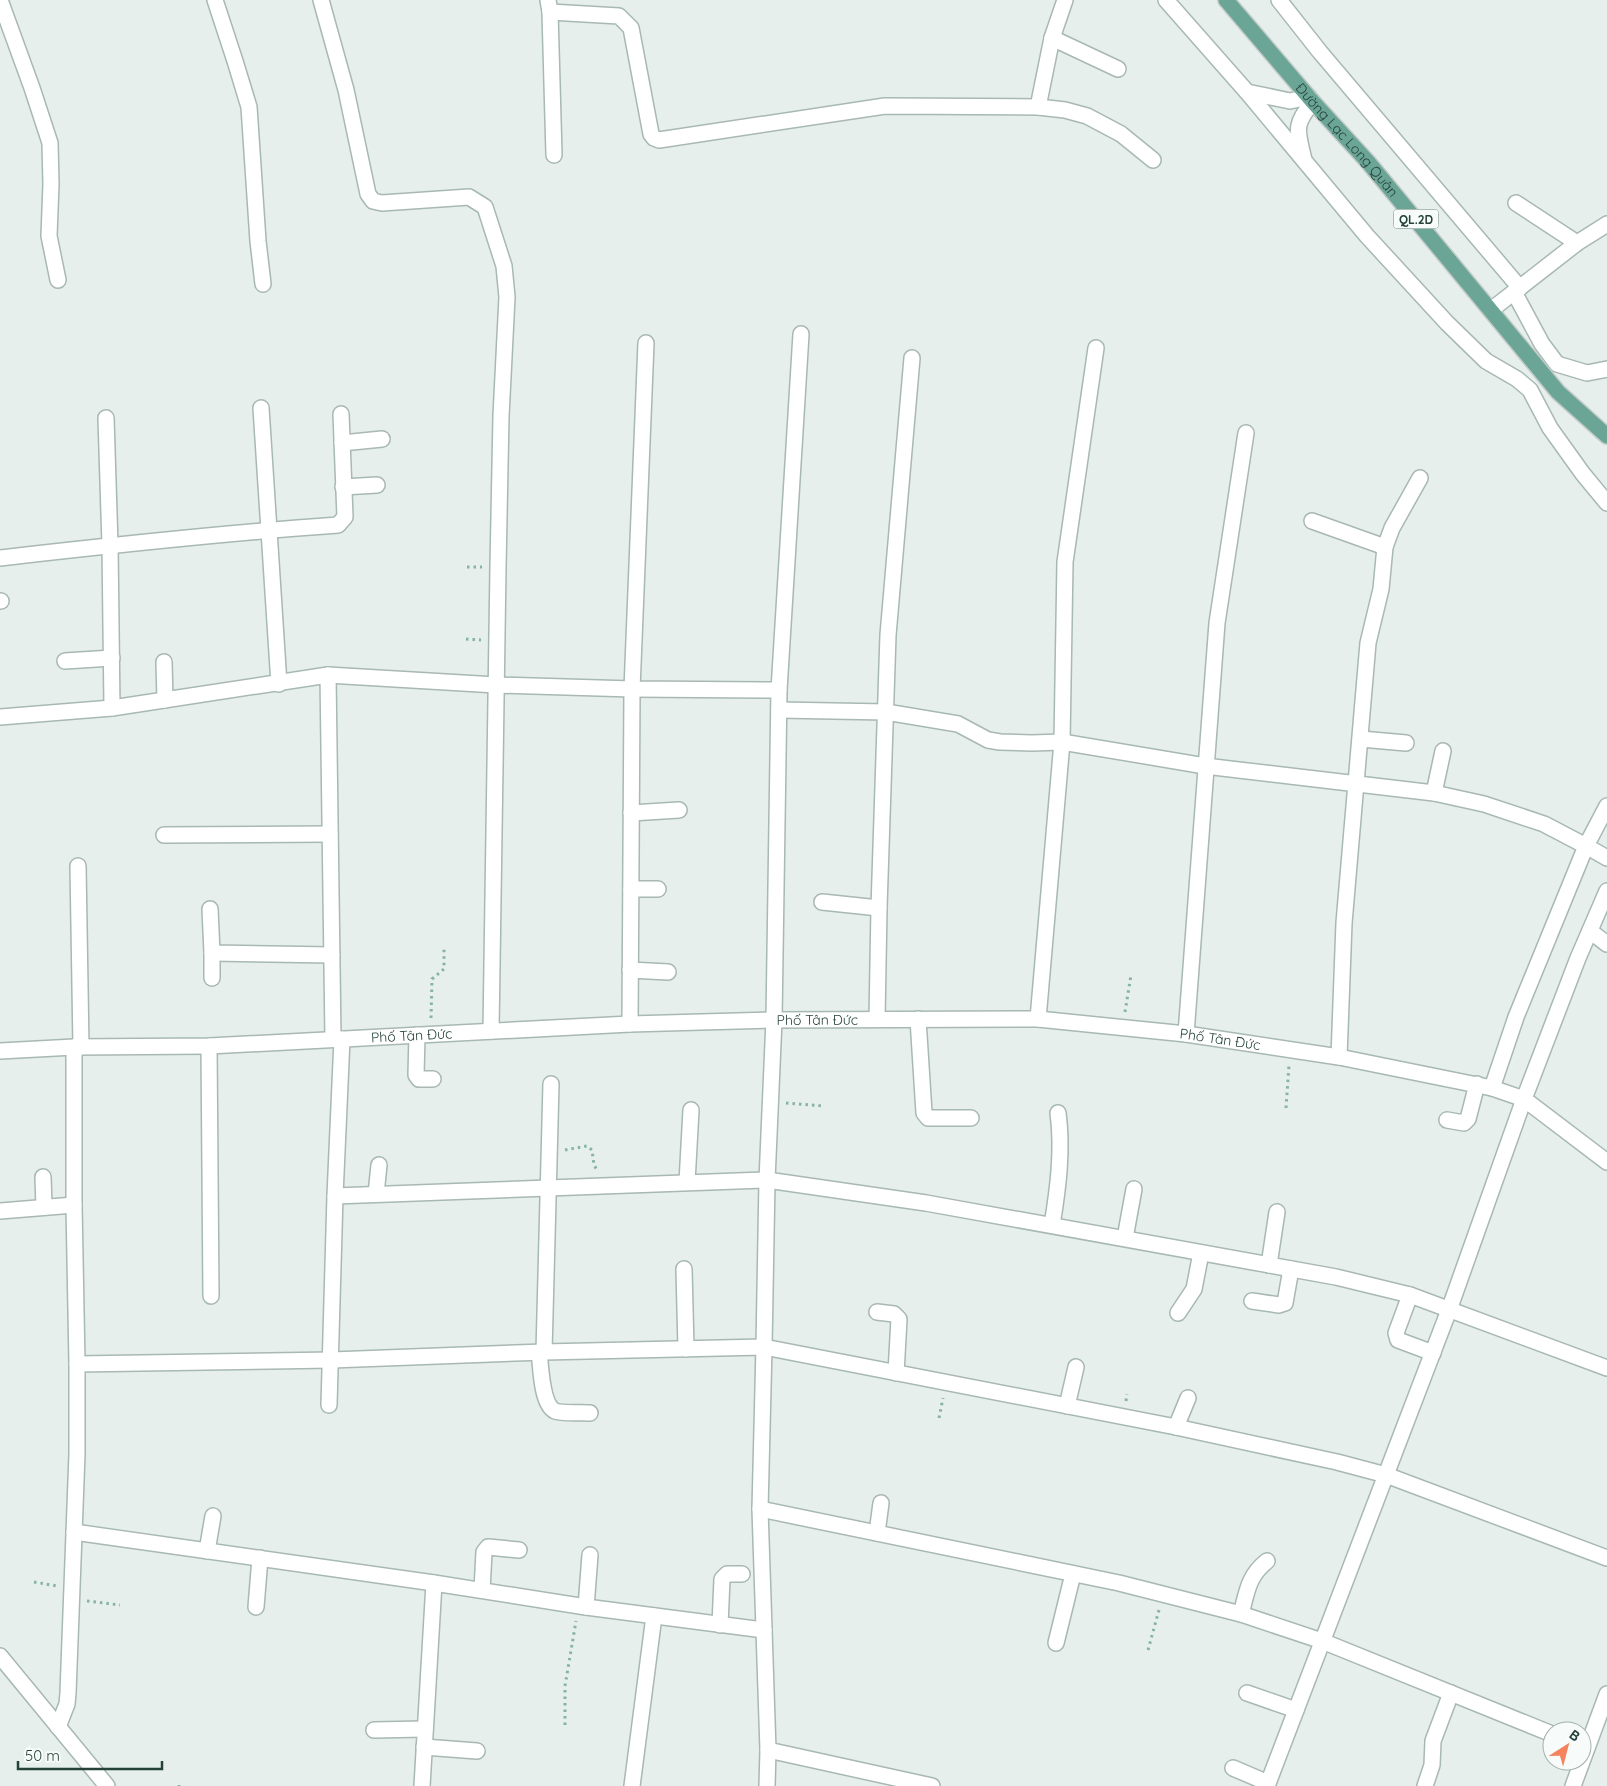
<svg xmlns="http://www.w3.org/2000/svg" width="1607" height="1786" viewBox="0 0 1607 1786" font-family="Quicksand,sans-serif">
  <style>
    .lines { fill: none; stroke-linecap: round; stroke-linejoin: round }
    .minor-casing { stroke: #a8b8b2; stroke-width: 18 }
    .major-casing { stroke: #c2cac8; stroke-width: 18 }
    .path { stroke: #86b3a5; stroke-width: 3; stroke-dasharray: 2.5 4; stroke-linecap: butt }
    .minor { stroke: #fff; stroke-width: 15 }
    .major { stroke: #6aa596; stroke-width: 15 }
    .labels { text-anchor: middle; dominant-baseline: central; stroke-width: 5; stroke-linejoin: round; paint-order: stroke }
    .shield { fill: #f7fbf9; stroke: #637a73; stroke-width: 1 }
    .shield-label { font-size: 12px; font-weight: bold; fill: #24423a }
    .street-label { font-size: 14px; fill: #24423a; stroke: #f7fbf9 }
  </style>
  <rect width="100%" height="100%" fill="#e6efeb"/>
  <g class="lines">
    <g class="minor-casing">
      <g id="minor">
        <path d="M0,0L32,88L50,143L51,184L49,236L58,280"/>
        <path d="M215,0L235,61L249,107L258,241L263,284"/>
        <path d="M321,0L346,90L368,194L373,201L382,203L469,197L485,207L504,266L507,297L501,416L498,567L491,1031"/>
        <path d="M548,0L550,12L554,155"/>
        <path d="M1166,0L1247,92L1367,236L1447,323L1486,361L1517,379L1530,390L1550,428L1583,474L1607,503"/>
        <path d="M1279,0L1320,52L1520,288"/>
        <path d="M550,12L619,16L631,28L651,134L654,138L659,140L885,106L1038,107L1065,110L1087,116L1121,134L1153,160"/>
        <path d="M1052,38L1118,69"/>
        <path d="M1247,92L1290,101L1309,97"/>
        <path d="M1038,107L1052,38L1065,0"/>
        <path d="M1304,160C1298,132 1292,126 1313,102"/>
        <path d="M1516,203L1577,243"/>
        <path d="M1514,292L1542,344L1557,364L1587,373L1607,369"/>
        <path d="M1491,310L1577,243L1607,224"/>
        <path d="M261,408L279,684"/>
        <path d="M106,418L110,545L112,708"/>
        <path d="M342,443L382,439"/>
        <path d="M343,487L377,485"/>
        <path d="M1312,521L1385,547"/>
        <path d="M0,558C113,545 225,533 338,525L345,517L341,414"/>
        <path d="M0,601H1"/>
        <path d="M65,661L112,658"/>
        <path d="M164,662L165,700"/>
        <path d="M328,675L333,1039"/>
        <path d="M779,710L886,712L958,724L988,740L1000,742L1032,743L1062,742L1205,766L1434,793L1484,804L1544,824L1586,846L1516,1017L1492,1088"/>
        <path d="M0,717L112,708L328,675L496,685L632,689L779,690"/>
        <path d="M1361,739L1406,743"/>
        <path d="M1434,793L1443,751"/>
        <path d="M1607,806L1586,846L1607,858"/>
        <path d="M631,813L679,810"/>
        <path d="M164,835L330,834"/>
        <path d="M78,866L81,1047"/>
        <path d="M631,889H658"/>
        <path d="M822,902L879,908"/>
        <path d="M210,909L212,953L332,955"/>
        <path d="M1590,931L1607,944"/>
        <path d="M212,953V978"/>
        <path d="M630,970L668,972"/>
        <path d="M877,1019L879,908L888,635L912,358"/>
        <path d="M918,1019L924,1113L928,1118H971"/>
        <path d="M1038,1019L1062,742L1065,562L1096,348"/>
        <path d="M630,1024L632,689L646,343"/>
        <path d="M1186,1034L1217,623L1246,433"/>
        <path d="M417,1035L416,1075L419,1079H433"/>
        <path d="M209,1046L211,1296"/>
        <path id="s1" d="M0,1051L74,1047L209,1046L630,1024L774,1020L1038,1019L1186,1034L1339,1057L1492,1088L1524,1099L1607,1162"/>
        <path d="M1339,1057L1344,923L1368,643L1381,589L1385,547L1392,528L1420,478"/>
        <path d="M1447,1120L1464,1123L1468,1119L1477,1084"/>
        <path d="M43,1177L44,1207"/>
        <path d="M687,1182L691,1110"/>
        <path d="M376,1194L379,1165"/>
        <path d="M335,1196L767,1180L926,1203L1336,1277L1410,1295L1607,1368"/>
        <path d="M0,1211L74,1205"/>
        <path d="M1052,1225C1058,1189 1063,1150 1058,1113"/>
        <path d="M1125,1238L1134,1189"/>
        <path d="M1269,1265L1277,1212"/>
        <path d="M684,1269L686,1349"/>
        <path d="M1410,1295L1396,1333L1398,1340L1433,1353"/>
        <path d="M1252,1301L1279,1305L1285,1303L1291,1269"/>
        <path d="M877,1312L894,1314L899,1319L896,1373"/>
        <path d="M1178,1313L1194,1289L1201,1253"/>
        <path d="M539,1352C541,1366 541,1404 555,1411C562,1414 582,1412 590,1413"/>
        <path d="M544,1352L551,1084"/>
        <path d="M77,1364L332,1360L544,1352L764,1347L1176,1427L1337,1462L1386,1475L1607,1558"/>
        <path d="M329,1405L335,1196L342,1039"/>
        <path d="M1067,1406L1076,1367"/>
        <path d="M1176,1427L1188,1398"/>
        <path d="M760,1509L1119,1583L1241,1614L1322,1641L1552,1734"/>
        <path d="M74,1532L434,1583L586,1607L764,1630"/>
        <path d="M877,1533L881,1503"/>
        <path d="M207,1551L213,1516"/>
        <path d="M482,1590L484,1552L488,1547L519,1550"/>
        <path d="M256,1607L260,1558"/>
        <path d="M586,1607L590,1555"/>
        <path d="M1241,1614C1247,1592 1248,1576 1267,1561"/>
        <path d="M720,1625L722,1579L727,1574H742"/>
        <path d="M1056,1643L1073,1574"/>
        <path d="M0,1656L107,1786"/>
        <path d="M1247,1693L1296,1710"/>
        <path d="M58,1727L67,1704L68,1693L77,1454V1364L74,1205V1047"/>
        <path d="M374,1730L425,1729"/>
        <path d="M424,1747L477,1751"/>
        <path d="M768,1750L932,1786"/>
        <path d="M1233,1768L1268,1783"/>
        <path d="M422,1786L434,1583"/>
        <path d="M632,1786L654,1616"/>
        <path d="M767,1786L768,1750L760,1509L764,1347L767,1180L774,1020L779,690L801,334"/>
        <path d="M1267,1786L1449,1310L1524,1099L1578,958L1607,891"/>
        <path d="M1425,1786L1432,1765L1433,1741L1451,1693"/>
        <path d="M1573,1786L1607,1694"/>
      </g>
    </g>
    <g class="major-casing">
      <g id="major">
        <path id="s2" d="M1226,0L1313,102L1368,162L1558,392L1607,436"/>
      </g>
    </g>
    <g class="path">
      <path d="M467,567H482"/>
      <path d="M466,639L481,640"/>
      <path d="M1125,1012L1131,975"/>
      <path d="M431,1018L432,979L444,969V948"/>
      <path d="M786,1103L823,1106"/>
      <path d="M1286,1108L1289,1065"/>
      <path d="M565,1150L587,1146L592,1150L594,1165L597,1170"/>
      <path d="M1126,1401L1127,1394"/>
      <path d="M939,1418L943,1398"/>
      <path d="M34,1582L57,1586"/>
      <path d="M87,1601L120,1605"/>
      <path d="M1148,1650L1159,1610"/>
      <path d="M565,1725V1686L576,1621"/>
      <path d="M179,1785V1786"/>
    </g>
    <use href="#minor" class="minor"/>
    <use href="#major" class="major"/>
  </g>
  <g class="labels">
    <rect class="shield" x="1393.5" y="209.5" width="45" height="19" rx="4"/>
    <g class="shield-label">
      <text x="1416" y="219">QL.2D</text>
    </g>
    <g class="street-label">
      <text stroke="none"><textPath href="#s2" startOffset="185">Đường Lạc Long Quân</textPath></text>
      <text stroke="none"><textPath href="#s1" startOffset="818">Phố Tân Đức</textPath></text>
      <text stroke="none"><textPath href="#s1" startOffset="412">Phố Tân Đức</textPath></text>
      <text stroke="none"><textPath href="#s1" startOffset="1222">Phố Tân Đức</textPath></text>
    </g>
  </g>
  <g transform="translate(1567 1746) rotate(36)"><circle r="24" fill="#f7fbf9" stroke="#a3b1ad"/>
  <path d="M0-4L9 19L0 12L-9 19Z" fill="#f4845f"/>
  <text y="-8" font-size="14" font-weight="bold" text-anchor="middle" fill="#24423a">B</text>
  </g>
  <path d="M18 1761v8h144v-8" fill="none" stroke="#24423a" stroke-width="2.5"/>
  <text x="25" y="1761" font-size="15" fill="#24423a" stroke="#f7fbf9" stroke-width="4" paint-order="stroke">50 m</text>
</svg>
